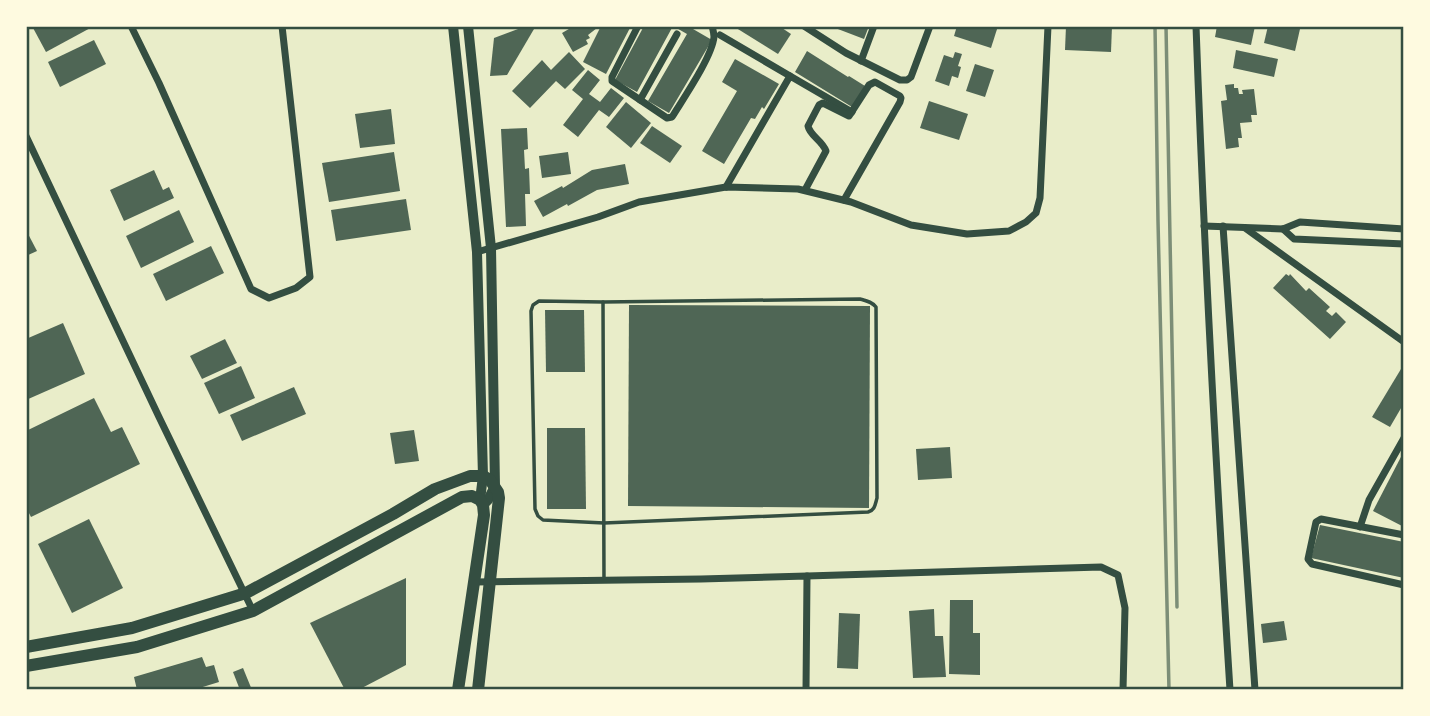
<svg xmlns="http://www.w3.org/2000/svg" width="1430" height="716" viewBox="0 0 1430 716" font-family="'Noto Sans',sans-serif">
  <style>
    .building { fill: #4f6655 }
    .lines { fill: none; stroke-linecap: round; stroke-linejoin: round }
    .service { stroke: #344e41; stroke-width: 3.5 }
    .minor { stroke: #344e41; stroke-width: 7 }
    .secondary { stroke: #344e41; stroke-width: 10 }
    .primary { stroke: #344e41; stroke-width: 12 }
    .rail { stroke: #7c8e77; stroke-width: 3.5 }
    .neatline { fill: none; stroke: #344e41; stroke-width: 2.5 }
  </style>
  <rect width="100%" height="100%" fill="#e9edc9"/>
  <g class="building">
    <path d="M32,26H94L46,52Z"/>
    <path d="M526,26L534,29L507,75L490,76L494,38Z"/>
    <path d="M574,26H596L597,28L588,35L590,38L586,40L588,44L573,52L562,33Z"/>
    <path d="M601,26H631L606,74L583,62Z"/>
    <path d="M644,26H694L693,29L712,40L669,113L648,101L687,34L673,26L637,92L615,80Z"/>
    <path d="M733,26H779L791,34L778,54Z"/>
    <path d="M830,26H869L864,39Z"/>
    <path d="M957,26H998L991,48L954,36Z"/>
    <path d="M1066,26H1112L1111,52L1065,50Z"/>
    <path d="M1217,26H1255L1251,45L1215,37Z"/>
    <path d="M1268,26H1287L1300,29L1295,51L1264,43Z"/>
    <path d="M94,40L106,64L60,87L48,62Z"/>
    <path d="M1236,50L1278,59L1274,77L1233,68Z"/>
    <path d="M807,51L848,77L849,76L865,86L852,107L795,72Z"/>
    <path d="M569,52L585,69L565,89L556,81L530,108L512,91L542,60L551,70Z"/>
    <path d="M955,52L962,54L958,66L961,67L958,78L952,76L949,86L935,81L944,55L953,58Z"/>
    <path d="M735,59L779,84L764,109L762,107L755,119L751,118L724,164L702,151L737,91L722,82Z"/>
    <path d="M975,64L994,70L985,97L966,91Z"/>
    <path d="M588,70L600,80L589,94L600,102L611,88L624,98L609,117L599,110L578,137L563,125L583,99L572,90Z"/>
    <path d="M1234,84V88H1238L1239,94H1243L1242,90L1254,89L1257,115H1251L1252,122L1240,123L1242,138H1238L1239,147L1226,149L1221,101L1227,100L1225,85Z"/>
    <path d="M929,101L968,114L959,140L920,128Z"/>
    <path d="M626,102L651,123L631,148L606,127Z"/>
    <path d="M391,109L395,144L360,148L355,114Z"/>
    <path d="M652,126L682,146L670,163L640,143Z"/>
    <path d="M527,128L528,149L524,150L525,169L529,168L530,194H525L526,226L506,227L501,129Z"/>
    <path d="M394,152L400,191L329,202L322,163Z"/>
    <path d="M568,152L571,174L542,178L539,156Z"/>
    <path d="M625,164L629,184L597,190L568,206L567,204L543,217L534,201L562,186L563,188L592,170Z"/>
    <path d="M154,170L163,190L169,187L174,198L124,221L110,190Z"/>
    <path d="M406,199L411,230L336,241L331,210Z"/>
    <path d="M179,210L194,242L141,268L126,236Z"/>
    <path d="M26,230L37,251L26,256Z"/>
    <path d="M211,246L224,273L166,301L153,274Z"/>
    <path d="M1286,274L1289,276L1290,274L1306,291L1309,288L1330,307L1326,311L1332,316L1336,312L1346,322L1330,339L1273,288Z"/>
    <path d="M629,305L870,306L869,508L628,506Z"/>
    <path d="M545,310H584L585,372H546Z"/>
    <path d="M63,323L85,374L26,400V339Z"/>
    <path d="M225,339L237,363L202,379L190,356Z"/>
    <path d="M1404,364V403L1390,427L1372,417Z"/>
    <path d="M241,366L255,398L219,414L204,383Z"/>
    <path d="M294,387L306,414L242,441L230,415Z"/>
    <path d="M94,398L111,432L122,427L140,464L31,517L26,507V431Z"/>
    <path d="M547,428H585L586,509H547Z"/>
    <path d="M414,430L419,461L395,464L390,433Z"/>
    <path d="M950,447L952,478L918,480L916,449Z"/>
    <path d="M1404,451V527L1373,511Z"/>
    <path d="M89,519L123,588L72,613L38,544Z"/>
    <path d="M1320,525L1404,542V578L1311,558Z"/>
    <path d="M406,578V665L358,690H345L310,623Z"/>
    <path d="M950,600H973V633H980V675L949,674Z"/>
    <path d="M934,609L935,636H943L946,677L913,678L909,611Z"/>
    <path d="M839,613L860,614L858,669L837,668Z"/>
    <path d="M1284,621L1287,640L1263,643L1261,624Z"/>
    <path d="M202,657L206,667L214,665L219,682L193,690H137L134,677Z"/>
    <path d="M243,668L252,690H240L233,672Z"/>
  </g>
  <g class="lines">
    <g class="service">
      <path d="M860,299C867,301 872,302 876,307L877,498C875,505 875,510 868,512L604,523L543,520L538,516L535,509L531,311L533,305L539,301L603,302Z"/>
      <path d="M603,302L604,580"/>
    </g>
    <g class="minor">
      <path d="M131,26L159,83L251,289L269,298L296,288L310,277L282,26"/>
      <path d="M638,26L612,77V81L667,118L672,117C683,99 712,57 714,37C714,33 713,30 712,26"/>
      <path d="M804,26L846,53L900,80H907L911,77L930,26"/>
      <path d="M1196,26C1204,248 1216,469 1230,690"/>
      <path d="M720,35L790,76"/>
      <path d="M861,61L874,26"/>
      <path d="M640,100L677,34"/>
      <path d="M26,136L159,417L253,611"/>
      <path d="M726,187L790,76L852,112"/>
      <path d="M805,190L826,151C822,140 810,136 808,126L819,105L823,103L849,116L869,85L875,82L900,96L901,98L900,102L844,200"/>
      <path d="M1204,226L1283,229L1300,222L1404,229"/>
      <path d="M1223,226L1255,690"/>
      <path d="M1245,228L1404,342"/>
      <path d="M1283,229L1294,239L1404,244"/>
      <path d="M477,252L598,217L639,202L726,187L798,189L851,202L911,225L967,234L1009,231L1026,222L1036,213L1040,198L1048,26"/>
      <path d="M1360,527L1369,500L1404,438"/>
      <path d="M1404,535L1321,519L1316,522L1308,559L1312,564L1404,585"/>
      <path d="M807,576L1101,567L1118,575L1125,608L1123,690"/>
      <path d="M475,582L701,579L807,576L806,690"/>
    </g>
    <g class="secondary">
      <path d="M453,26L477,252L483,476L480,500"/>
      <path d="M468,26L491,248L495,486L488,500L483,505"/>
    </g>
    <g class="primary">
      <path d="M26,647L132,628L246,593L393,514L435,489L470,476H483L490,480L498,492L499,498L478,690"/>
      <path d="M26,666L137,647L253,611L462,497L472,496L480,500L483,505L484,515L458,690"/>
    </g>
    <g class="rail">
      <path d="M1155,26L1158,221L1169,690"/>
      <path d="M1166,26L1177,607"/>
    </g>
  </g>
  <rect width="1430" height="716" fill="none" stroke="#fefae0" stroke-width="56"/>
  <rect x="28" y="28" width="1374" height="660" class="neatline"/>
</svg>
